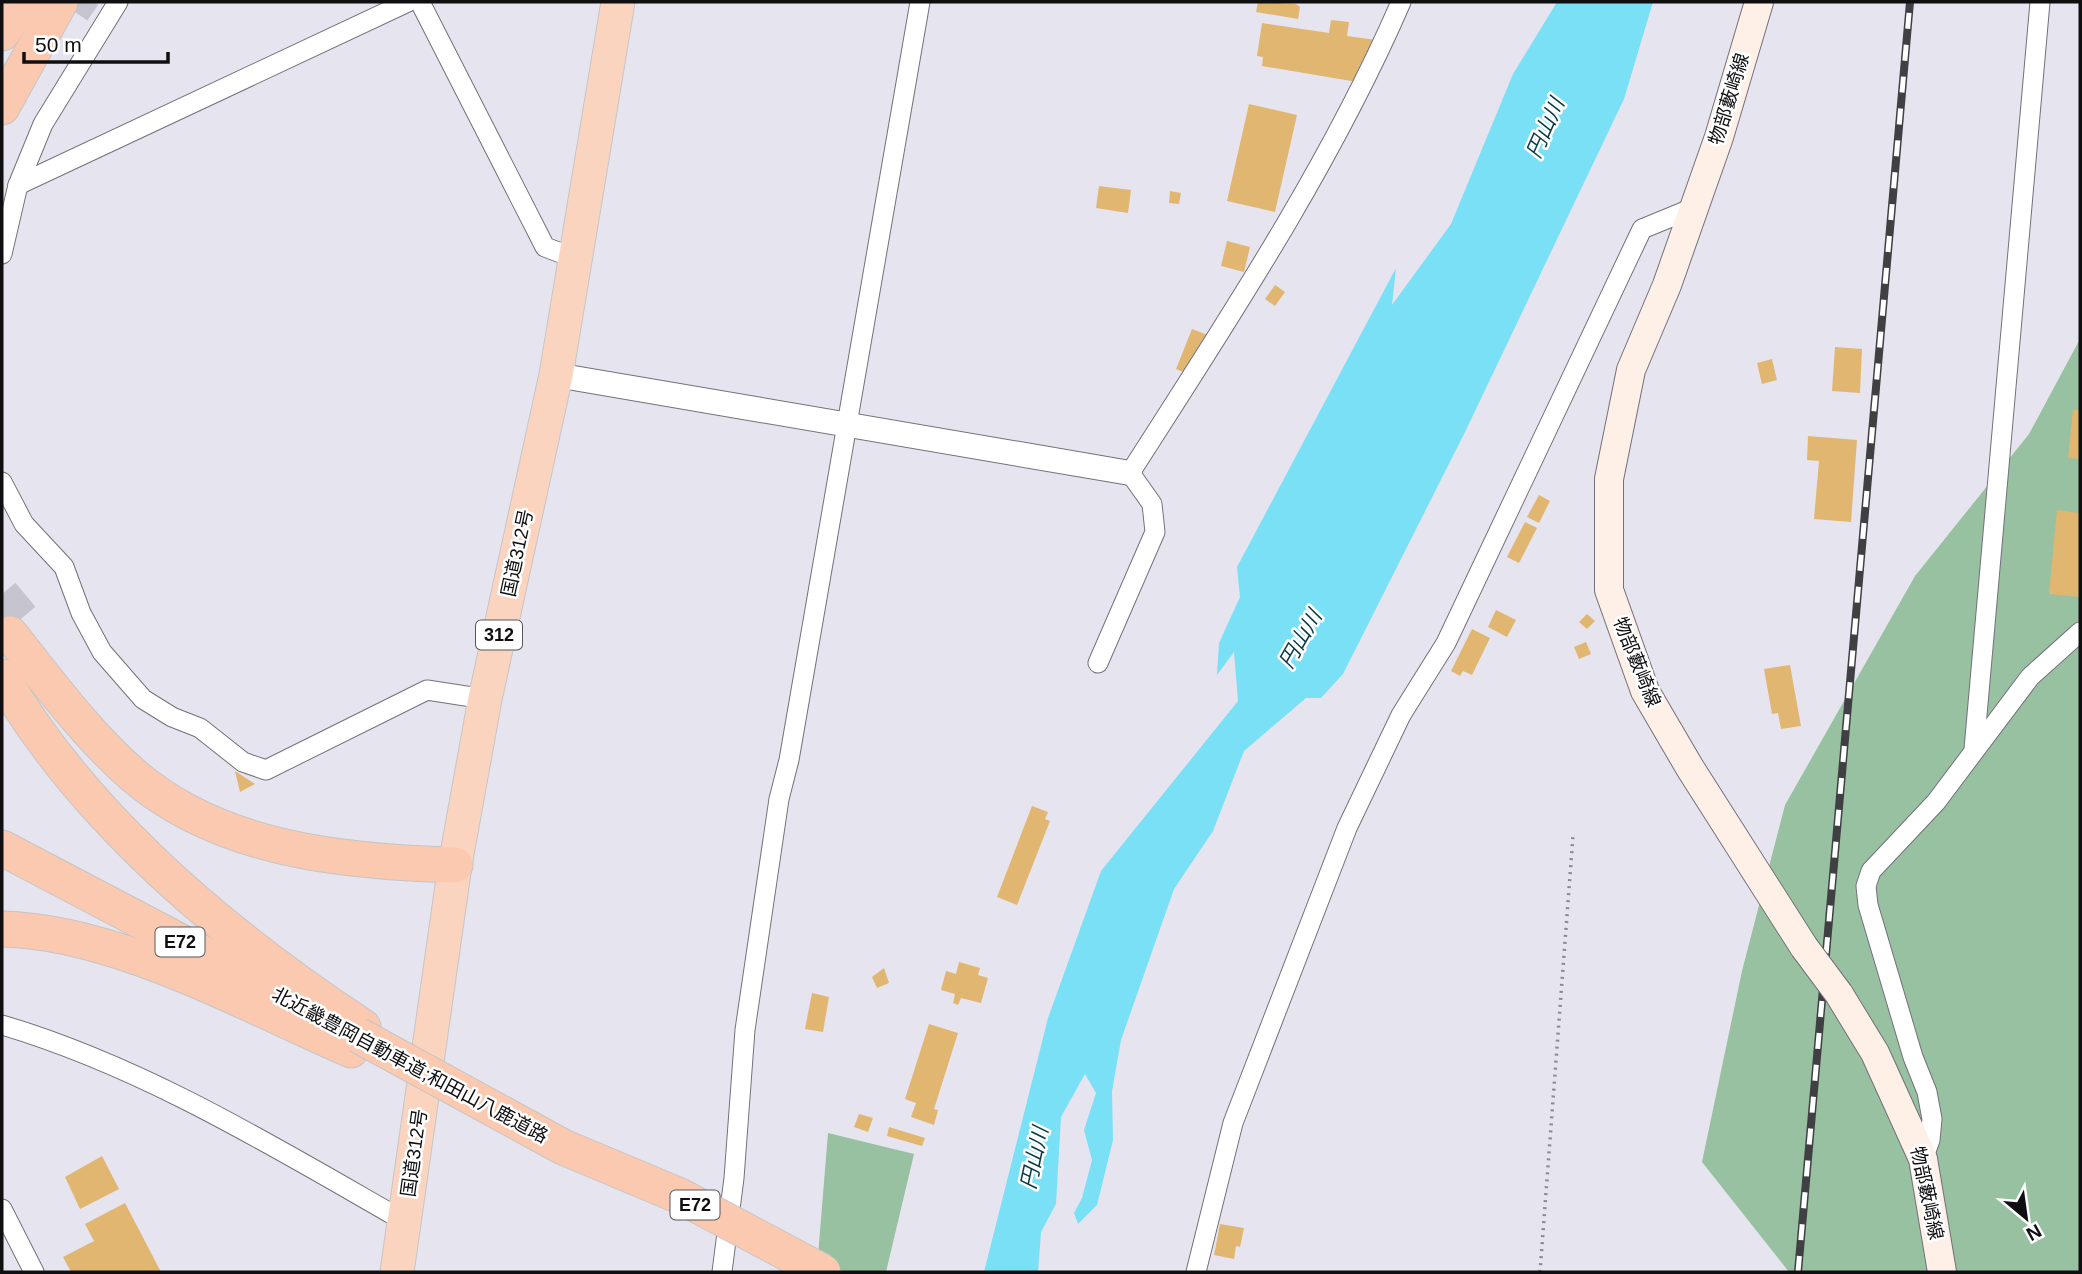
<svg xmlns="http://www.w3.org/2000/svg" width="2082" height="1274" viewBox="0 0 2082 1274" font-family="Arial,'Noto Sans JP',sans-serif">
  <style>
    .green { fill: #97c1a1 }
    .water { fill: #79e0f6 }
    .building { fill: #e1b671 }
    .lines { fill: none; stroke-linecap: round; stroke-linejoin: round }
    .minor-tunnel { stroke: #c6c4ce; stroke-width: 19; stroke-dasharray: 19 10; stroke-linecap: butt }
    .motorway-tunnel { stroke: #c6c4ce; stroke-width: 35; stroke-dasharray: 35 18; stroke-linecap: butt }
    .minor-casing { stroke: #73717a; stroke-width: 21 }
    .tertiary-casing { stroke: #73717a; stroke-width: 26 }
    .secondary-casing { stroke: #73717a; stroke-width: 30 }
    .trunk-casing { stroke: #c5c5c6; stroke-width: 35 }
    .motorway-casing { stroke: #c5c5c6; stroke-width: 37 }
    .path { stroke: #8b8991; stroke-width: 3.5; stroke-dasharray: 2 5; stroke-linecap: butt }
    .minor { stroke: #fff; stroke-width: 19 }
    .tertiary { stroke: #fff; stroke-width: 24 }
    .secondary { stroke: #feefe7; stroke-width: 28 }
    .trunk { stroke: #fbd4bf; stroke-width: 33 }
    .motorway { stroke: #fac9af; stroke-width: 35 }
    .rail-casing { stroke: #403f44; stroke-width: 8 }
    .rail { stroke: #fff; stroke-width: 5; stroke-dasharray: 16; stroke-linecap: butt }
    .secondary-bridge-casing { stroke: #73717a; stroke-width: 30; stroke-linecap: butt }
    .motorway-bridge-casing { stroke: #c5c5c6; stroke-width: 37; stroke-linecap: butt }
    .secondary-bridge { stroke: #feefe7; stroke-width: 28 }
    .motorway-bridge { stroke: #fac9af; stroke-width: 35 }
    .labels { text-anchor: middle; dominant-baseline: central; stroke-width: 5; stroke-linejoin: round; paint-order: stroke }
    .shield { fill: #fff; stroke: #575658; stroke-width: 2 }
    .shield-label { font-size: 18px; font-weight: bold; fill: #0f0e11 }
    .street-label { font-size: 19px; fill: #0f0e11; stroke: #fff }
    .water-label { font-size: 21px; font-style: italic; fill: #0a3b45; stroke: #fff }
  </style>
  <rect width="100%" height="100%" fill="#e6e4ef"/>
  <g class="green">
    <path d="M2080,339V1272H1789L1702,1162L1742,971L1785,805L1915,576L2029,434Z"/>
    <path d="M828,1133L914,1154L886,1272H826L817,1268Z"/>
  </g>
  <path class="water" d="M1557,2H1653L1624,99L1465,432L1343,674L1321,698H1306L1244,751L1213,831L1174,889L1121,1040L1112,1091L1113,1140L1097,1205L1078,1224L1074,1213L1082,1198L1092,1160L1084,1130L1096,1093L1085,1074L1061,1117L1056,1204L1041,1232L1038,1272H984L1048,1018L1101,871L1238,701L1234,652L1217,675L1219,643L1240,597L1237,567L1396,268L1392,305L1451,224L1513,74Z"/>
  <g class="building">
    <path d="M1258,2L1296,4L1300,7L1298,19L1256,12Z"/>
    <path d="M1331,20L1349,22L1347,36L1376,40L1369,84L1262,66L1263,57L1257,56L1262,23L1329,33Z"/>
    <path d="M1249,104L1297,115L1275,212L1227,201Z"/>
    <path d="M1099,186L1131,190L1128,213L1096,208Z"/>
    <path d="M1170,191L1181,193L1179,204L1169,203Z"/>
    <path d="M1227,241L1250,247L1244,272L1221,266Z"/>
    <path d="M1275,285L1285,292L1275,306L1265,299Z"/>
    <path d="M1192,329L1213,337L1197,378L1176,369Z"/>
    <path d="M1835,347L1862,349L1860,393L1832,391Z"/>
    <path d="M1772,359L1777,380L1762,384L1757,363Z"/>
    <path d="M2073,410H2080V459L2068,458Z"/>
    <path d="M1808,436L1857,440L1851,522L1814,519L1819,461L1807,460Z"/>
    <path d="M1539,495L1550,501L1539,523L1527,517Z"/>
    <path d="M2057,510L2080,513V597L2049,594Z"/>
    <path d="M1525,522L1537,528L1519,563L1507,557Z"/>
    <path d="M1496,610L1516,620L1507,637L1488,627Z"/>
    <path d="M1587,614L1595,621L1587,629L1579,622Z"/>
    <path d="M1472,629L1490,638L1472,675L1463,671L1460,676L1451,671Z"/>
    <path d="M1586,642L1591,654L1579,659L1574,647Z"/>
    <path d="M1790,665L1801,726L1781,729L1778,713L1772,714L1764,669Z"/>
    <path d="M235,771L255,784L240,792Z"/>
    <path d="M1032,806L1048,812L1045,819L1050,821L1017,905L997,897Z"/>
    <path d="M959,962L980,968L978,975L988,978L981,1003L961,998L958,1005L953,1003L955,994L941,990L946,971L956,974Z"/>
    <path d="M884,968L889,983L877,988L872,977Z"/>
    <path d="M812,993L829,997L823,1032L805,1029Z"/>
    <path d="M929,1024L958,1033L934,1109L938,1110L934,1125L911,1117L916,1103L905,1099Z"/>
    <path d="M859,1114L873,1118L868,1132L854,1127Z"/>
    <path d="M889,1127L925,1138L922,1146L887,1136Z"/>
    <path d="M102,1156L119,1189L80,1209L65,1177Z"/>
    <path d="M125,1203L161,1272H71L63,1257L94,1241L85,1224Z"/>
    <path d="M1220,1224L1244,1228L1240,1247L1236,1246L1234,1259L1214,1255Z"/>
  </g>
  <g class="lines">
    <path class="minor-tunnel" d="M77,2L96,15"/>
    <path class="motorway-tunnel" d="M2,594L22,618"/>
    <g class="minor-casing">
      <g id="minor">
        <path d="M420,2L545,247L574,258"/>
        <path d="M18,185L408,2"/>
        <path d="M2,254L18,185L43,124L118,2"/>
        <path d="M2,482L24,524L64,567L81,613L102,652L143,699L172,717L200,728L243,762L266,770L427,690L485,699"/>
        <path d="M1098,663L1155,532L1152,504L1130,473C1226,323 1330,166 1401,2"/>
        <path d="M1974,749L2040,2"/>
        <path d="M2,1025C144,1067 276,1148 404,1221"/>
        <path d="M1923,1159L1930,1140L1932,1119L1927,1092L1913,1057L1868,905L1866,886L1871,871L1936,802L2030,677L2080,632"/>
        <path d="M2,1209L34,1272"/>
        <path d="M722,1272L734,1178L745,1030L779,799L789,760L920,2"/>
        <path d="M1196,1272L1233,1123L1347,828L1401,715L1446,643L1642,229L1693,208"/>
      </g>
    </g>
    <g class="tertiary-casing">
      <path id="tertiary" d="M556,375L1130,473"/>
    </g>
    <g class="secondary-casing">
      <g id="secondary">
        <path d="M1759,2L1719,137L1667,285L1631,370L1609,479V590L1645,691L1690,768L1804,947"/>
        <path d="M1839,994L1875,1053L1923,1159L1942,1272"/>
      </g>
    </g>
    <g class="trunk-casing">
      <path id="trunk" d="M397,1272L455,865L485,699L556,375L618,2"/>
    </g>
    <g class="motorway-casing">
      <g id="motorway">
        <path d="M2,33L22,2"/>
        <path d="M2,107L60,2"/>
        <path d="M10,634C49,683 86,734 133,775C220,850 344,862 455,865"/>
        <path d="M2,677C86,821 225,936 363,1027"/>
        <path d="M2,848L299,1004"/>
        <path d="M2,929C115,931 247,1005 351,1050"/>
      </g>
    </g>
    <path class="path" d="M1540,1272L1573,836"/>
    <use href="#minor" class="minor"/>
    <use href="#tertiary" class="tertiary"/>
    <use href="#secondary" class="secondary"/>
    <use href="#trunk" class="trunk"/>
    <use href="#motorway" class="motorway"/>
    <g class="rail-casing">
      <path id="rail" d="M1798,1272L1910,2"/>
    </g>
    <use href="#rail" class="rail"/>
    <g class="secondary-bridge-casing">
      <path id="secondary-bridge" d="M1804,947L1839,994"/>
    </g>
    <g class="motorway-bridge-casing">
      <path id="motorway-bridge" d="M358,1035L563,1147L680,1196L823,1272"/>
    </g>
    <use href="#secondary-bridge" class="secondary-bridge"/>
    <use href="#motorway-bridge" class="motorway-bridge"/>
  </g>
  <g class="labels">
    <g class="shield">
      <rect x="476" y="620.5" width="46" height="29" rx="5"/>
      <rect x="155.5" y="927.5" width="49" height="29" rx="5"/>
      <rect x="670.5" y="1190.5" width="49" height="29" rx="5"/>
    </g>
    <g class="shield-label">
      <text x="499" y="635">312</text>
      <text x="180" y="942">E72</text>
      <text x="695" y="1205">E72</text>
    </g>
    <g class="street-label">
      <text transform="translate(1729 99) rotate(-73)">物部藪崎線</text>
      <text transform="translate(517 553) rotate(-78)">国道312号</text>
      <text transform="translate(1637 662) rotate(68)">物部藪崎線</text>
      <text transform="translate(410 1065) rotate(28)">北近畿豊岡自動車道;和田山八鹿道路</text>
      <text transform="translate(414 1153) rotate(-82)">国道312号</text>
      <text transform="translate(1927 1193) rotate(78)">物部藪崎線</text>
    </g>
    <g class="water-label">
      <text transform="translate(1545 128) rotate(-66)">円山川</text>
      <text transform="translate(1300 639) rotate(-60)">円山川</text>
      <text transform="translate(1034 1158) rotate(-78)">円山川</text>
    </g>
  </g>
  <rect width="2082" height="1274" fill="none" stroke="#0f0e11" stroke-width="7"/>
  <g transform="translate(2026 1218) rotate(151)" stroke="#ffffff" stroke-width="5" paint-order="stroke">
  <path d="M0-5L12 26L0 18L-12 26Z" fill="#0f0e11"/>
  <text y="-10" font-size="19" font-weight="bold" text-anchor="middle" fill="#0f0e11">N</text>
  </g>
  <path d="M24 52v10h144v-10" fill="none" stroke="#0f0e11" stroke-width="3.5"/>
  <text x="35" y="52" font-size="21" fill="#0f0e11" stroke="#ffffff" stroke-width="5" paint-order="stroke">50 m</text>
</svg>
